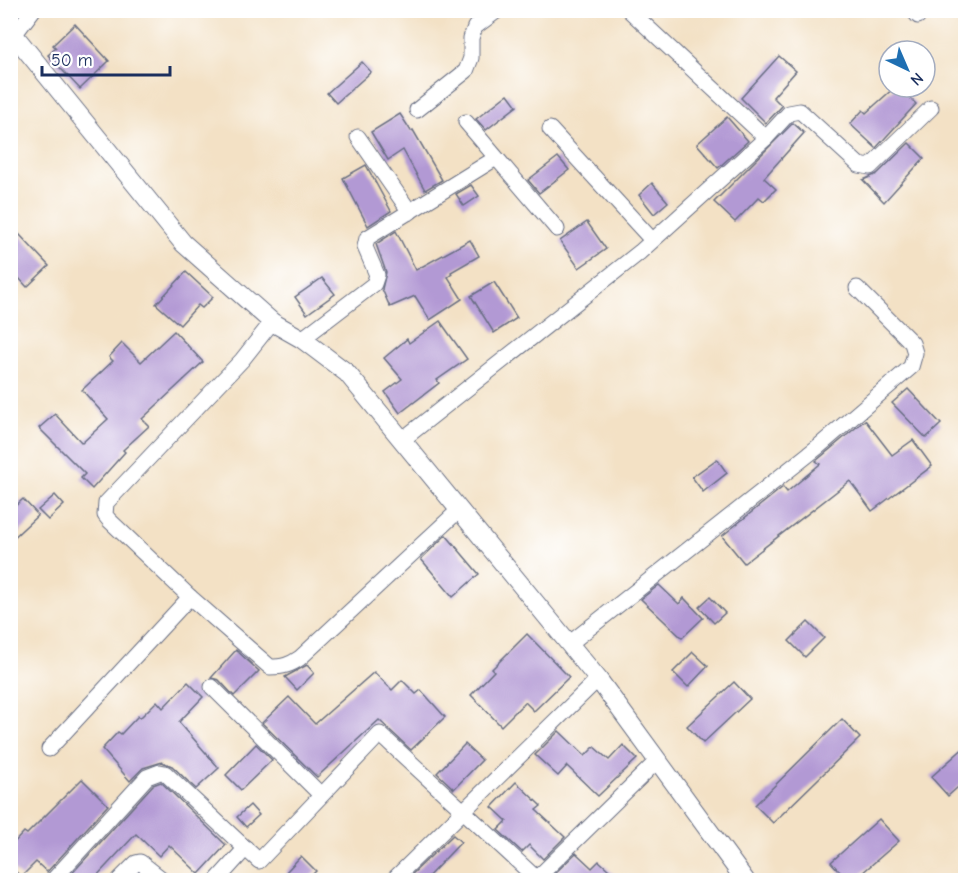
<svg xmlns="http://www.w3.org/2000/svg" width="976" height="891" viewBox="0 0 976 891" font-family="'Comic Neue',sans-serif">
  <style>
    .building { fill: #b299d4 }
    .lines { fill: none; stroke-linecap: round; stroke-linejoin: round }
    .minor-casing { stroke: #676d82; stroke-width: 17 }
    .tertiary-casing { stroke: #676d82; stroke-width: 20 }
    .minor { stroke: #fff; stroke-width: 15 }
    .tertiary { stroke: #fff; stroke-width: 18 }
  </style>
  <rect width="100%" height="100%" fill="#fff"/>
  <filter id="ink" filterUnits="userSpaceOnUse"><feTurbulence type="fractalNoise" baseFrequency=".0167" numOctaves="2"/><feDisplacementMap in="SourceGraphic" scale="12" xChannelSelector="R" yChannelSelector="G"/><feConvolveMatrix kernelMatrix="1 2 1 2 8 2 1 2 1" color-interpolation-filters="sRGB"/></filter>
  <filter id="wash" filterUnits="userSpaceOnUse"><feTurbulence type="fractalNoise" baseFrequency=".008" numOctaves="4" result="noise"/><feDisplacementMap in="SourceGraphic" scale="24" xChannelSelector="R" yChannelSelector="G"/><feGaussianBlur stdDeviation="1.35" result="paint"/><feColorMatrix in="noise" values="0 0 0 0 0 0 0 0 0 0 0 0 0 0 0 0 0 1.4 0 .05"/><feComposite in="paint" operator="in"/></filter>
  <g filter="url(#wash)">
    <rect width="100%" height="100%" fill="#f3e1c5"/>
    <g id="blocks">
      <g class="building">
        <path d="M75,24L109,61L80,89L48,55L56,48L53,45Z"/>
        <path d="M779,56L796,71L773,97L782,106L766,123L741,98Z"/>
        <path d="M362,62L371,72L336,103L327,93Z"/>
        <path d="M895,87H899L916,104L876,148L850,124L863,110L866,113Z"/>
        <path d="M508,94L517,106L486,130L476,119Z"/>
        <path d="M400,114L411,131L413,130L442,180L425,190L403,150L388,160L371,132Z"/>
        <path d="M727,117L748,141L718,168L697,144Z"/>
        <path d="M793,123L804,133L764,178L776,189L764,201L759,197L735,222L714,202Z"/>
        <path d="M909,143L924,158L884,202L863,180L877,174Z"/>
        <path d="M558,157L569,170L539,193L528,180Z"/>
        <path d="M366,165L391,211L368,226L343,178Z"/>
        <path d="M652,183L668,202L654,214L639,195Z"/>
        <path d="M471,185L479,196L464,206L456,194Z"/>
        <path d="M587,222L606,249L579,268L560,241Z"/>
        <path d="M396,231L416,270L470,240L479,256L451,272L452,274L448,277L462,299L430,320L415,296L390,307L382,289L386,272L376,244Z"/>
        <path d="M19,234L49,266L27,287L10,268V243Z"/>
        <path d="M186,272L213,297L202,308L198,305L180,325L156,304Z"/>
        <path d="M322,278L335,294L307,314L295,297Z"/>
        <path d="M494,282L517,318L494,333L471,296Z"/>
        <path d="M440,321L467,359L437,380L439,383L400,413L385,392L402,379L384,358L407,339L409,343Z"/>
        <path d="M174,331L203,362L142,419L149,426L123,450L125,452L92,489L81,478L85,474L39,428L55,414L82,443L108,419L82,390L113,361L109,357L122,343L141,362Z"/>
        <path d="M908,389L941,424L926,438L892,403Z"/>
        <path d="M865,420L892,455L913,440L932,466L872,511L850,481L744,563L722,536L783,487L787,492L820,464L816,461Z"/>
        <path d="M717,459L727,473L703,492L692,477Z"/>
        <path d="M55,495L64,505L48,520L38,510Z"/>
        <path d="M23,499L38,515L10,541V511Z"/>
        <path d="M446,535L479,574L453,597L421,559Z"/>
        <path d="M659,585L679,604L684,598L703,618L682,638L641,599Z"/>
        <path d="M710,597L725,613L714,623L699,607Z"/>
        <path d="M808,622L824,638L805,657L789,641Z"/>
        <path d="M527,634L569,677L534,711L525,702L501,726L471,695L494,671L492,669Z"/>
        <path d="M236,650L259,671L234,696L219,680L211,678Z"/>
        <path d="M693,652L708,666L688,687L673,672Z"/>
        <path d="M307,665L314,673L297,690L285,677Z"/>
        <path d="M374,672L392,690L402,680L416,694L421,690L445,717L411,750L379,720L317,777L262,723L289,697L315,724Z"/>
        <path d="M188,682L203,697L179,722L219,768L196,789L172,766L162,762L143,768L130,781L102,749L118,732L121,734L138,716L140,718L157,701L163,708Z"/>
        <path d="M734,682L750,699L703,743L687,726Z"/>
        <path d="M842,719L860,738L773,823L755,805Z"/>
        <path d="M559,731L585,756L594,747L609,760L623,745L637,759L598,796L567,766L558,776L535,755Z"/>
        <path d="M256,744L272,760L241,790L226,775Z"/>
        <path d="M465,744L482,760L454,789L437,773Z"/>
        <path d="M966,746V780L948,796L931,777Z"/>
        <path d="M82,779L108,805L47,872L36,862L21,877L10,866V847L24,832L27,834Z"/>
        <path d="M161,782L226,845L199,874L169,845L159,856L136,834L93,880H66L153,785Z"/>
        <path d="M516,782L541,806L536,810L565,837L543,859L529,845L522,852L498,830L507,821L492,807Z"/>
        <path d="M250,805L259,815L246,827L237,817Z"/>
        <path d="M879,819L899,841L854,880H847L831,862Z"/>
        <path d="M453,835L461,842L425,880H406Z"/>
        <path d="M576,853L592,868L599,861L620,880H548Z"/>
        <path d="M301,856L316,871L307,880H295L286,872Z"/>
      </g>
    </g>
  </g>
  <g filter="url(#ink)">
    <use href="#blocks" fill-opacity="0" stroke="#676d82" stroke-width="1.5"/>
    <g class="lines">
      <g class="minor-casing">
        <g id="minor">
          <path d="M913,10L918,16"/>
          <path d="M14,35L33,10"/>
          <path d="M417,110L466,71L471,58V38L475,27L498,10"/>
          <path d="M466,122L557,229"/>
          <path d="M550,129L652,240"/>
          <path d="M358,137L410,212"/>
          <path d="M766,138L789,113L800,111L859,165L870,167L931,108"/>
          <path d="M272,322L242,360L106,503L105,515L109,520L190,597L270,667C283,667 290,665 300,658L459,510"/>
          <path d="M302,339L374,284L377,275L365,247L367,238L496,158"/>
          <path d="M402,440L640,252L766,138L629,10"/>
          <path d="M569,644L819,446L911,367L915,353L912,343L857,288"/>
          <path d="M212,687L321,795"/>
          <path d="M49,749L190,597"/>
          <path d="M536,879L657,761"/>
          <path d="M53,880L147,777L160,772L165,773L259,861L380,734L538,880"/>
          <path d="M119,880L136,863L140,862L163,880"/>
          <path d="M217,880L246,848"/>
          <path d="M393,880L598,679"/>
        </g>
      </g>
      <g class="tertiary-casing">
        <path id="tertiary" d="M10,30L183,243L272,322L302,339L347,373L598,679L745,880"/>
      </g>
      <use href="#minor" class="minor"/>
      <use href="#tertiary" class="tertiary"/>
    </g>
  </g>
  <rect width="976" height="891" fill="none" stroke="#fff" stroke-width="36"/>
  <g transform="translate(907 69) rotate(136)"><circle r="28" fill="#ffffff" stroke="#a4acbf" stroke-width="1.5"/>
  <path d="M0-4.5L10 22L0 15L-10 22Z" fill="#1f6fb2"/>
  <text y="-9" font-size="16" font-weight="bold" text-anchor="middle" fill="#1b2f5e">N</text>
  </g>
  <path d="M42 66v9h128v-9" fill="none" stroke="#1b2f5e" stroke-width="3"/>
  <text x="51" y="66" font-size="18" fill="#1b2f5e" stroke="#ffffff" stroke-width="4.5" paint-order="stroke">50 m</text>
</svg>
